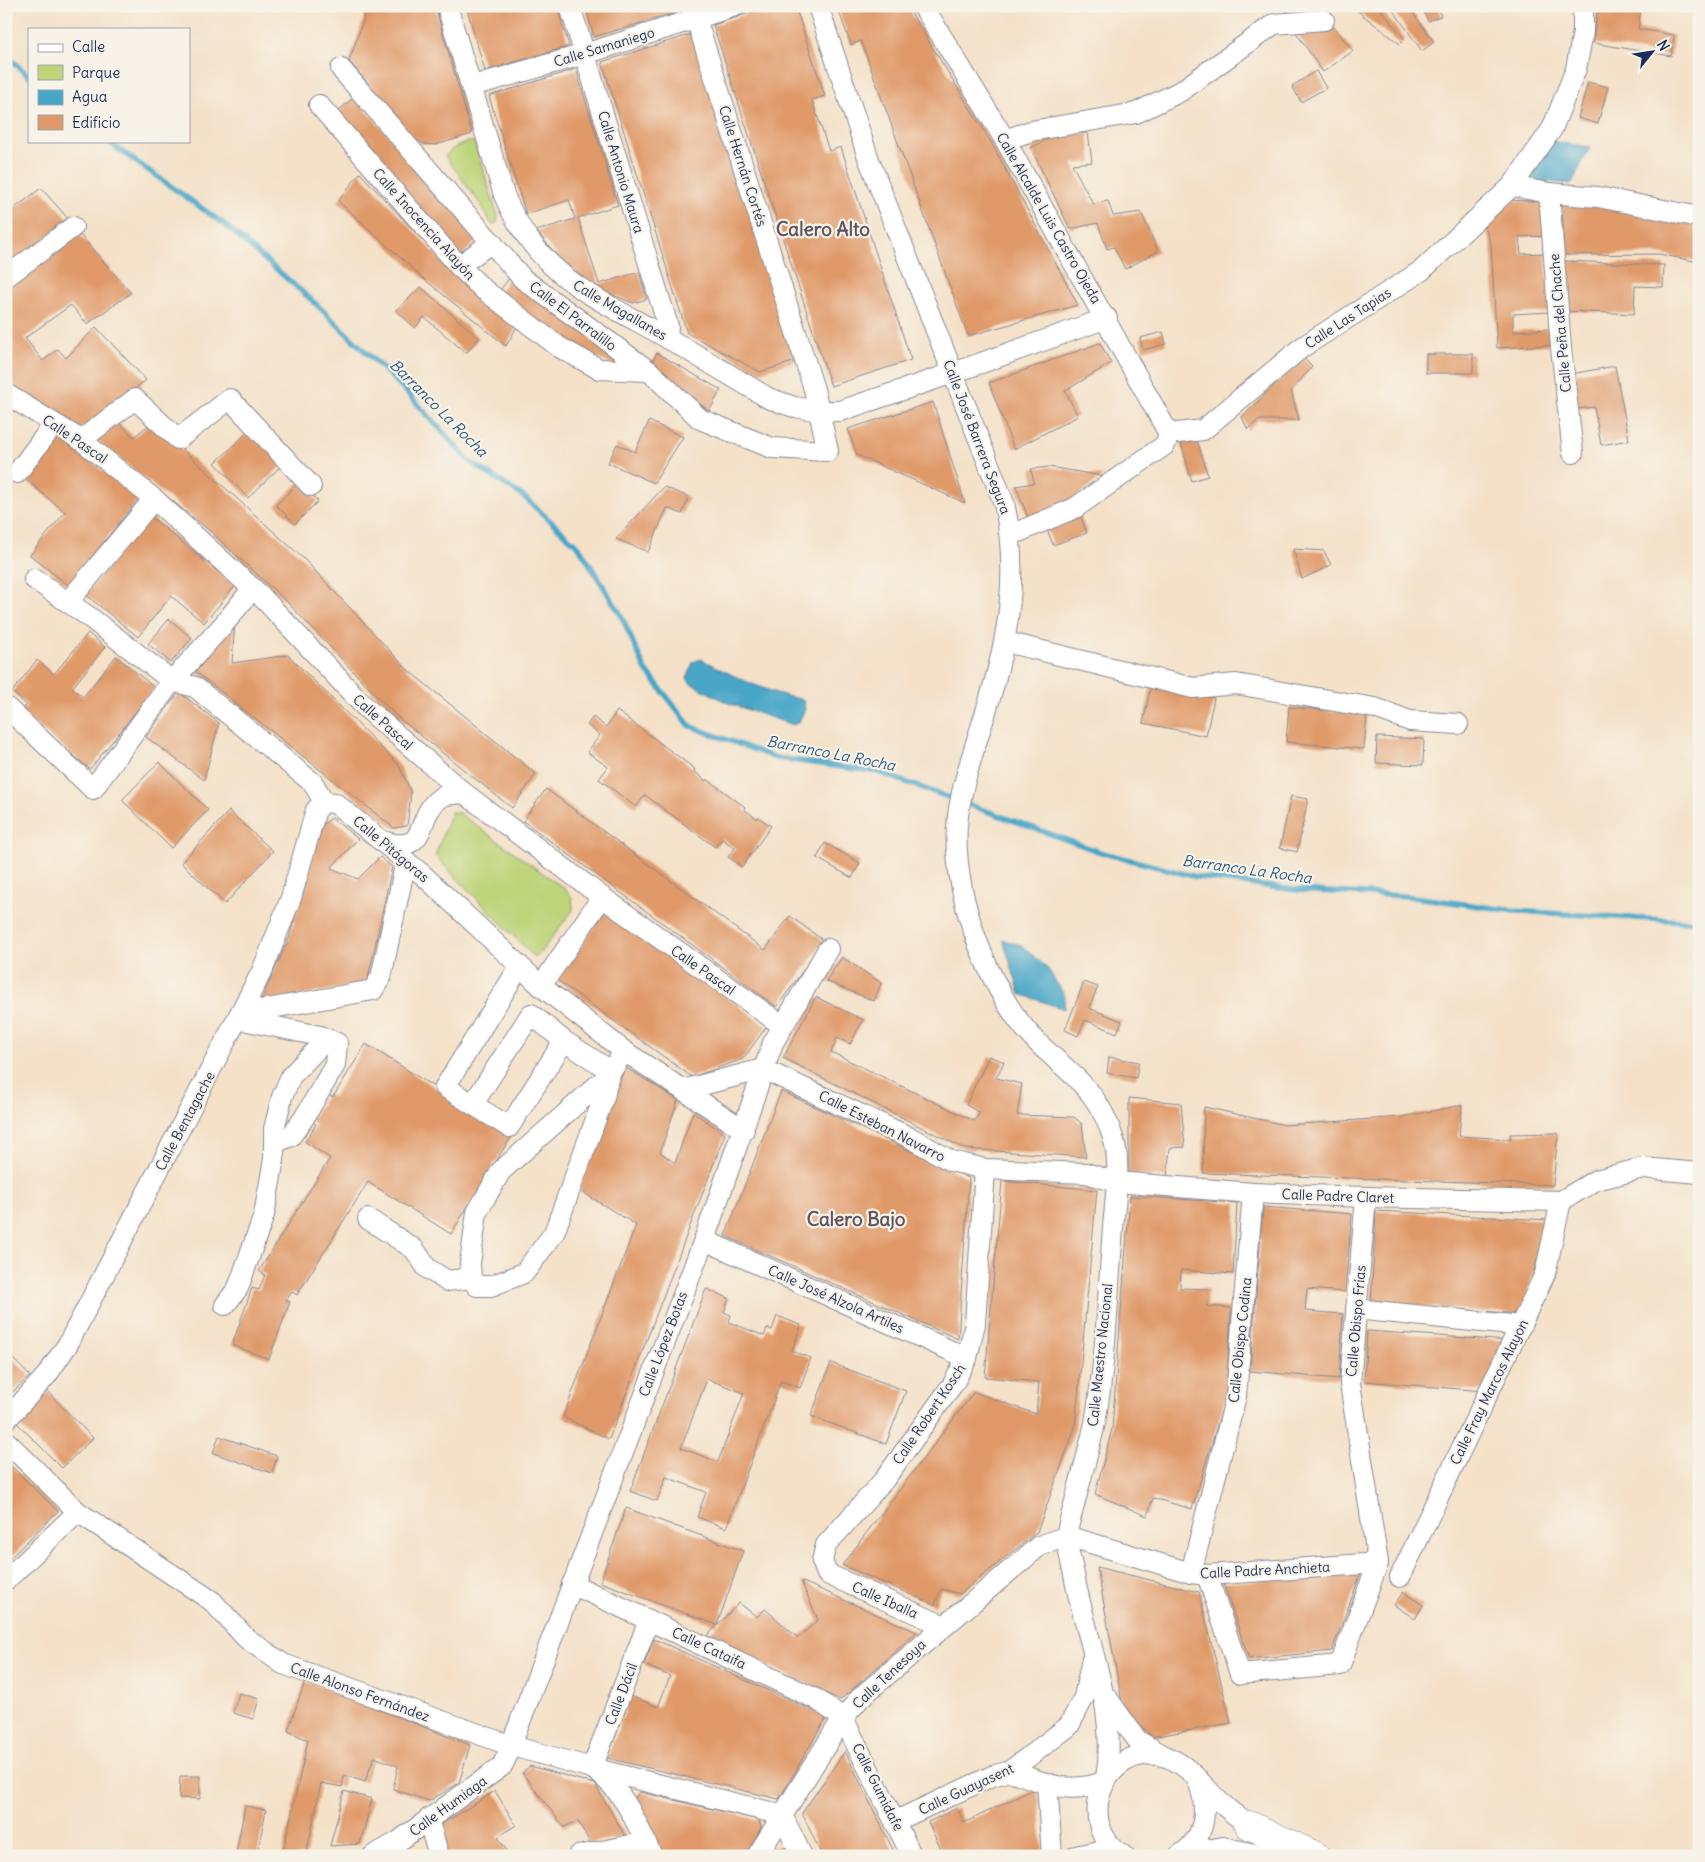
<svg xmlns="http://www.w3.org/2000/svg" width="1705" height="1862" viewBox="0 0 1705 1862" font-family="Delius,sans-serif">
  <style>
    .green { fill: #bed479; stroke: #6c826c }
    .water { fill: #48a6c7; stroke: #326a92 }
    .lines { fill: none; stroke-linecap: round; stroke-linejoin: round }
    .stream { stroke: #48a6c7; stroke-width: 5.5 }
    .building { fill: #e09a69; fill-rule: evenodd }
    .minor-casing { stroke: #888893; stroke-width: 22 }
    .highway-casing { stroke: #888893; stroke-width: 29 }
    .minor { stroke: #fff; stroke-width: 20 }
    .highway { stroke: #fff; stroke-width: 28 }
    .labels { text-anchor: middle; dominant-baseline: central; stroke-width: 4.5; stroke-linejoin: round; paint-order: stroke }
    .street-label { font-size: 14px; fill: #1b2f5e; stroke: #f7f3e8 }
    .water-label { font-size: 15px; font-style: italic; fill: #2b5983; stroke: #f7f3e8 }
    .district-label { font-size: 19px; font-weight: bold; fill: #605462; stroke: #f7f3e8 }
  </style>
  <rect width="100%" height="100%" fill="#f7f3e8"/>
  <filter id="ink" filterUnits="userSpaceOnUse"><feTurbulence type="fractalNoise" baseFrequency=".02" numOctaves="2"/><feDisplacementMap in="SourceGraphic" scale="10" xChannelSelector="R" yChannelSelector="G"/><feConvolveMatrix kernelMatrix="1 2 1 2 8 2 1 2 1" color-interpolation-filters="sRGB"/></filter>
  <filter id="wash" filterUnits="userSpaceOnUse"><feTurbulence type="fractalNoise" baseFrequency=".0096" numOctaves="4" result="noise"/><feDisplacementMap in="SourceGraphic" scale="20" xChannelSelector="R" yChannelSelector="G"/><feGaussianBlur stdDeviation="1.12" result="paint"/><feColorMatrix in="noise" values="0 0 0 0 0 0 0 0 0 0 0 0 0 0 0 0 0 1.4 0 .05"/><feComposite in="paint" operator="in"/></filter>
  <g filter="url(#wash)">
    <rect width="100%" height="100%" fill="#f4e1c8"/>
    <g class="green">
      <path d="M468,142H474L498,216L497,223L492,225L481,205L445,156L455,147Z"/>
      <path d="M451,812L459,813L565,889L572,897L573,910L540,953L534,957L435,856Z"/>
    </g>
    <g class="water">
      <path d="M1551,141L1590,147L1572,184L1530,180Z"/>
      <path d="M701,659C735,677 766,692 803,700L805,709L799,722L793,725L728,703L690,683L687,678L693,662Z"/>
      <path d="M1003,940L1022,945L1048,969L1065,996L1064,1009L1020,994Z"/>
    </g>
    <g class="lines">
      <g class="stream">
        <path d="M6,55L29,76"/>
        <path d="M107,141L224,224L315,303L402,387L469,461L523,496L579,547L621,615L645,669L690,726L776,758L878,772L1103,853L1197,877L1295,890L1406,896L1515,911L1699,922"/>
      </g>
    </g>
    <g id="blocks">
      <g class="building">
        <path d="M365,6H435L472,134L436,145L423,144L412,136L349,61L363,21Z"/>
        <path d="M466,6H557L569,46L485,71Z"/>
        <path d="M585,6H676L678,12L594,37Z"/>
        <path d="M771,6H795L825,96L812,100L829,151L841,147L911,360L831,386L713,25Z"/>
        <path d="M837,6H907L991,142L1078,305L968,336L861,41L851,45Z"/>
        <path d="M1287,6H1326L1303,18L1284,10Z"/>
        <path d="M1351,6H1378L1405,39L1400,44Z"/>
        <path d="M1390,6H1408L1434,42L1422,51Z"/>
        <path d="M1421,6H1437L1441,16L1428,21Z"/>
        <path d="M1598,6L1641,9L1638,29L1674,35L1671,56L1593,43Z"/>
        <path d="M1333,26L1353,51L1323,72L1295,31Z"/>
        <path d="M692,34L796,361L760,372L687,333L602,62Z"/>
        <path d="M576,69L618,205L578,218L599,284L639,272L647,299L633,303L598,289L562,261L536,231L575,219L569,200L526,214L489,96Z"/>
        <path d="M1316,71L1326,88L1301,102L1292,86Z"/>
        <path d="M1588,82L1608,87L1598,124L1578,118Z"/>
        <path d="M354,97L480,238L461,256L334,115Z"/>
        <path d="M1088,133L1092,162L1072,164L1093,204L1108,201L1113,216L1141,212L1158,251L1125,269L1114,247L1107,249L1098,223L1070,229L1031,148L1057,134Z"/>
        <path d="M360,173L440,259L518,325L506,346L424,279L338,201Z"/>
        <path d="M41,188L72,223L6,272V215Z"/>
        <path d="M1509,200L1544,202L1546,236L1519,237L1521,254L1546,253L1550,312L1513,314V331L1551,329L1552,345L1497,348L1491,244L1482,220Z"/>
        <path d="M1562,200L1699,223V262L1659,254L1564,255Z"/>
        <path d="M80,235L131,293L87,324L71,305L25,338L43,361L58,349L66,358L96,327L146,380L81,430L6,382V289Z"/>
        <path d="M1563,261L1664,265L1663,287L1635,286L1634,314L1564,311Z"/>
        <path d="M510,277L625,360L618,367L564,345L496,296Z"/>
        <path d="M421,287L479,338L466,353L424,317L415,328L396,310Z"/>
        <path d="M1163,332L1166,344L1143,350L1140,338Z"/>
        <path d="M1100,343L1111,363L1065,391L1078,416L1014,449L989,383Z"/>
        <path d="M657,353L721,390L709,411L651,364Z"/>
        <rect x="1426" y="354" width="47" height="19"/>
        <path d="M1303,357L1312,367L1291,391L1299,420H1258L1248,430L1242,417Z"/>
        <path d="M1615,366L1629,440L1601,445L1594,407L1577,409L1571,374Z"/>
        <path d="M933,402L965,503L857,455L848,429Z"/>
        <path d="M117,421L134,437L152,422L304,559L408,670L536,774L512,808L395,715L287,602L211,532L94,438Z"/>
        <path d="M649,421L683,437L654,483L608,463L617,444L635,452Z"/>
        <path d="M251,429L284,463L248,498L215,463Z"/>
        <path d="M57,434L138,499L69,586L30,555L65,512L23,477Z"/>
        <path d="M1197,439L1208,476L1192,481L1181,443Z"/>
        <path d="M1049,467L1103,476L1072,500L1028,518L1016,486L1034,483L1031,469Z"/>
        <path d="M299,482L318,501L295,524L276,505Z"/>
        <path d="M664,487L689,497L682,514L667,508L648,552L616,539Z"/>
        <path d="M1079,512L1087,533L1053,545L1045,524Z"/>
        <path d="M150,516L235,586L204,623L171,596L138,637L85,594Z"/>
        <path d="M1293,549L1324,551L1331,565L1302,579Z"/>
        <path d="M169,619L192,638L171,663L148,644Z"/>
        <path d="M235,621L232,663L288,655L398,764L411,792L407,826L394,828L196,672Z"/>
        <path d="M88,633L105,647L72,688L83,697L116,656L155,688L90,769L20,712L27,705L12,692L37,660L54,674Z"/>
        <path d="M1151,685L1214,698L1206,736L1143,723Z"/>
        <path d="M179,692L219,723L204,780L146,737Z"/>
        <path d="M1289,707L1367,714L1364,749L1286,742Z"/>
        <path d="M617,711L695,769L694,771L706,781L707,779L745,807L744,809L757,819L758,817L771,826L742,867L728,857L735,848L722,839L715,847L645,795L636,807L599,779L608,767L587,752L600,735L587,725L593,717L606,727Z"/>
        <path d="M1377,737L1424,739L1423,765L1376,763Z"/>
        <path d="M159,762L208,810L171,848L122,800Z"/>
        <path d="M546,789L765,950L790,916L824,941L777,1007L523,821Z"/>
        <path d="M1291,796L1308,799L1297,852L1280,848Z"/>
        <path d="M229,811L273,851L225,904L181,863Z"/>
        <path d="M332,818L358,839L331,868L358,879L380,857L392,867L367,983L260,1003L289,938L323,824Z"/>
        <path d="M825,843L860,863L852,878L817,858Z"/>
        <path d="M606,911L767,1026L743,1059L692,1077L557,980Z"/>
        <path d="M842,957L881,983L874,1001L826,981Z"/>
        <path d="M1084,982L1098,987L1089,1008L1122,1021L1117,1033L1085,1020L1078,1036L1065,1030Z"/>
        <path d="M816,997L863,1020L850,1044L837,1038L831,1052L974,1121L980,1113L966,1105L989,1056L1004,1062L996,1078L1022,1084L1017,1115L1074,1117L1082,1124L1086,1157L965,1149L783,1058Z"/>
        <path d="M366,1044L512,1136L489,1172L479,1202L473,1198L451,1234L368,1182L297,1295L292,1292L286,1300L290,1302L269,1359L232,1345L252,1288L259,1290L265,1275L259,1271L330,1158L305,1142L316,1124L311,1121L327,1094L333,1097Z"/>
        <path d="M1109,1057L1139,1062L1136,1078L1107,1073Z"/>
        <path d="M625,1067L678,1100L660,1152L675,1163L693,1112L725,1134L609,1439L563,1417L636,1225L579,1190Z"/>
        <path d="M781,1091L969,1178L958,1339L725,1236Z"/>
        <path d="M1129,1098L1181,1103L1185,1147L1170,1148L1167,1178L1129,1174Z"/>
        <path d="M1462,1105L1459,1136L1511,1139L1510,1134L1558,1133L1553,1185L1203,1173L1204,1107L1285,1125L1402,1117Z"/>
        <path d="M1002,1181L1097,1190L1075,1428L1037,1532L960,1594L941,1589L935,1605L842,1565L974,1392L1036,1414L1039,1382L985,1377Z"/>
        <path d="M1130,1196L1237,1203L1233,1274L1181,1270L1180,1288L1208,1289L1207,1306L1231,1308L1226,1396L1192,1509L1153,1498L1147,1516L1095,1494L1112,1429Z"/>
        <path d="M1263,1207L1352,1214L1345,1292L1307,1289L1305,1311L1343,1314L1339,1379L1250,1371Z"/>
        <path d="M1376,1211L1549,1220L1521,1314L1371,1303Z"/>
        <path d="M706,1289L729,1298L724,1312L731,1315L729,1322L764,1336L767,1328L772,1330L777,1316L801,1325L792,1351L811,1358L800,1388L781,1381L726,1528L697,1517L706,1492L666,1477L657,1501L630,1491ZM707,1379L744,1393L718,1462L681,1448Z"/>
        <path d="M1367,1331L1510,1341L1484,1391L1364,1381Z"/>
        <path d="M6,1352L30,1376L6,1398Z"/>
        <path d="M831,1363L906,1391L886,1444L811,1416Z"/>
        <path d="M47,1391L93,1438L62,1468L16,1422Z"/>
        <path d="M219,1436L277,1456L272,1473L213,1453Z"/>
        <path d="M6,1461L58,1511L6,1562Z"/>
        <path d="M626,1508L743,1551L717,1625L600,1582Z"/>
        <path d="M1097,1567L1199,1592L1231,1723L1152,1737L1123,1707Z"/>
        <path d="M1361,1573L1332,1651L1249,1659L1223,1583Z"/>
        <path d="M801,1581L917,1632L840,1700L707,1636L739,1603L757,1617L765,1609L798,1638L818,1620Z"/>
        <path d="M1403,1592L1423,1605L1415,1619L1394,1605Z"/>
        <path d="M654,1639L827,1717L779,1799L607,1758L631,1696L658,1707L670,1676L644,1665Z"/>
        <path d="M305,1681L470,1745L459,1783L429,1801L393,1789L398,1766L374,1757L365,1782L344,1775L342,1787L321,1783L306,1856H282L308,1740L288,1731Z"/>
        <path d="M239,1693L259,1699L253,1719L233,1713Z"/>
        <path d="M845,1751L896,1856H822L802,1813Z"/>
        <path d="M530,1766L595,1784L625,1836L590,1843L578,1821L564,1827L522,1773Z"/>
        <path d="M180,1776H200V1799L179,1798Z"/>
        <path d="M1038,1787L1043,1852L1036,1856H944L928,1822L957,1808L964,1823Z"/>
        <path d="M344,1791L372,1799L360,1844L330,1846Z"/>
        <path d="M495,1791L516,1825L498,1837L508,1853L503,1856H447L439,1826Z"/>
        <path d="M640,1792L759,1820L761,1828L745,1856H662L634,1799Z"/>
        <path d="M245,1806L266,1810L257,1856L236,1853Z"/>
        <path d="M777,1848H787L791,1856H772Z"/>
      </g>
    </g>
  </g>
  <g filter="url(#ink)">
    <use href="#blocks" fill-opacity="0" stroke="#888893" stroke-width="1"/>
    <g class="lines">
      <g class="minor-casing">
        <g id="minor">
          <path d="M447,6L504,195C539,278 596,297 669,339C702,358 735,378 768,398L794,407L820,411H840L953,373L1107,318"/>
          <path d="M570,6L668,326L667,338"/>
          <path d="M818,6L869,160L1004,503C1020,573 1008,640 987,708C973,755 953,803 957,852C961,914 993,998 1037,1042C1072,1076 1099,1089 1114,1141C1121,1165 1115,1202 1113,1228C1108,1290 1106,1361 1095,1423C1089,1449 1082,1475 1075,1501C1073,1512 1068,1523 1067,1534C1066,1548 1073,1566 1075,1580C1088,1645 1118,1712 1106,1778"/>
          <path d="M923,6L1005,140L1169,434"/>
          <path d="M341,69L523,279L649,371L700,419L772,448L828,451L814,389L692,6"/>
          <path d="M472,86L585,54L735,6"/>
          <path d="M319,105L459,266L483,289L559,347L599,369L649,371"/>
          <path d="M1005,140L1031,131L1136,113L1181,91L1274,24L1324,20"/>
          <path d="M1512,186L1549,193L1598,197L1699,217"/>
          <path d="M1549,193L1561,348L1573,453"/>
          <path d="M459,266L492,242"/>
          <path d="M6,277L73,227"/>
          <path d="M6,394L81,440L154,499L261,596L365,707L464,793L602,897L783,1026"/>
          <path d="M81,440L135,399L178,439L230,399L311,486"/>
          <path d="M17,473L54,424"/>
          <path d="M1011,535L1075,508L1165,445L1169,434L1203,430L1301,348L1421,271L1512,186L1552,129L1576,69L1583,32V6"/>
          <path d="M34,579L88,616L172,681L195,687L313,783L324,802"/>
          <path d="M68,602L154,499"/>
          <path d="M1006,642L1193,688L1236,684L1375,708L1410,721L1458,724"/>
          <path d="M6,707L93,789L172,681L224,624L253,588"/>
          <path d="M324,802L335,803L423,875L541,986L624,1051L744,1130"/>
          <path d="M383,841C431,856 414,816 440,798C445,794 457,794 464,793"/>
          <path d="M520,966L445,1087L509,1127L564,1041"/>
          <path d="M541,986L602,897"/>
          <path d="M245,1005L261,1010L373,990L381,977L406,861"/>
          <path d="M609,1075L501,1171L477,1212L470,1264L471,1278L477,1286H491L524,1273L554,1233L604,1097L609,1075L624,1051"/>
          <path d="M683,1090L763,1069L911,1138L951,1161L985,1169L1086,1173L1116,1182L1253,1193L1366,1197L1561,1201"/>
          <path d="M473,1104L531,1014L564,1041L611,1071"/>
          <path d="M274,1143L291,1136L304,1118L335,1065L337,1043L320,1036"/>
          <path d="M1561,1201L1596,1180L1643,1168L1699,1173"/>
          <path d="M368,1219L414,1249L427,1268L447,1281L471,1278"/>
          <path d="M704,1240L967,1358"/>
          <path d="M225,1305L238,1288L264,1215L274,1159V1129L282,1097L291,1076L319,1047L320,1036L248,1021L239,1016"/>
          <path d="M1356,1309L1521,1326"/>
          <path d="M6,1420L47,1375L68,1344L263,969L291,898L316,810L324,802"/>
          <path d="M6,1441L78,1512L212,1601L246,1638L283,1664L512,1746L592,1768L782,1815L802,1856"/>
          <path d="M1191,1573L1236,1396L1253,1193"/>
          <path d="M1207,1575L1240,1674L1340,1665L1378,1563L1350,1383L1366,1197"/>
          <path d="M1400,1577L1545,1274L1561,1201"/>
          <path d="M6,1580L78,1512"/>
          <path d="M572,1584L816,1699L843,1718L912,1856"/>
          <path d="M942,1625L827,1574L822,1561L826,1545L884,1480L953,1384L967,1358L975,1324L985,1169"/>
          <path d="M1108,1699L1138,1741L1163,1755"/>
          <path d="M592,1768L649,1620"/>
          <path d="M596,1771C625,1792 637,1824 652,1856"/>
          <path d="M1010,1771C1046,1783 1068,1796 1105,1781"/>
          <path d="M1047,1783L1052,1856"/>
          <path d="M428,1819L439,1856"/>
          <path d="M896,1821L992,1776L1010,1771L1069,1726L1084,1697L1092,1659"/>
          <path d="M1181,1855L1223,1847L1263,1856"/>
          <path d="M373,1856L399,1841L502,1766L507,1756L704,1240L773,1043L828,949"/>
          <path d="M578,1856L645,1842"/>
          <path d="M757,1856L843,1718L861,1697L1039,1546L1067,1536L1191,1573L1207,1575L1378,1563"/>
          <path d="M1076,1856L1094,1852L1121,1854"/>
          <path d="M1124,1856C1070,1825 1106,1739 1166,1757C1189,1764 1204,1788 1221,1803C1233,1814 1247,1824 1261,1832"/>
          <path d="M1179,1856C1206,1839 1209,1809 1198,1781"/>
        </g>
      </g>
      <g class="highway-casing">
        <path id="highway" d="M1249,1825L1316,1856"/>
      </g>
      <use href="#minor" class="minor"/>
      <use href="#highway" class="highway"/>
    </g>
  </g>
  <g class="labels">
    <g class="street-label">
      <text transform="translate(604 47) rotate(-17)">Calle Samaniego</text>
      <text transform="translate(743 166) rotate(72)">Calle Hernán Cortés</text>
      <text transform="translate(621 172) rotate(73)">Calle Antonio Maura</text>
      <text transform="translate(1049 218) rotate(60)">Calle Alcalde Luis Castro Ojeda</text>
      <text transform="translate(424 224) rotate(48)">Calle Inocencia Alayón</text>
      <text transform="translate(620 310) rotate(30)">Calle Magallanes</text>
      <text transform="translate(573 316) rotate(37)">Calle El Parralillo</text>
      <text transform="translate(1348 318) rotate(-33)">Calle Las Tapias</text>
      <text transform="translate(1560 323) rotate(-95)">Calle Peña del Chache</text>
      <text transform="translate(977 437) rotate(69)">Calle José Barrera Segura</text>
      <text transform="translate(75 439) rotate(34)">Calle Pascal</text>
      <text transform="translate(383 722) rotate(42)">Calle Pascal</text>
      <text transform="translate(391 849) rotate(40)">Calle Pitágoras</text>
      <text transform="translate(703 970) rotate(35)">Calle Pascal</text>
      <text transform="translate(185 1121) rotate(-62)">Calle Bentagache</text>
      <text transform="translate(882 1126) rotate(27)">Calle Esteban Navarro</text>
      <text transform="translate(1338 1196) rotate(2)">Calle Padre Claret</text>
      <text transform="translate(836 1299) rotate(24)">Calle José Alzola Artiles</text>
      <text transform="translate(1356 1321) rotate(-85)">Calle Obispo Frías</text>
      <text transform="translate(1240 1340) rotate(-84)">Calle Obispo Codina</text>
      <text transform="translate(663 1344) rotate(-69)">Calle López Botas</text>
      <text transform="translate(1100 1355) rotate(-84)">Calle Maestro Nacional</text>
      <text transform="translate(1489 1392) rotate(-64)">Calle Fray Marcos Alayon</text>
      <text transform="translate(929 1414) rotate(-56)">Calle Robert Kosch</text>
      <text transform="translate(1265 1570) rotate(-3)">Calle Padre Anchieta</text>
      <text transform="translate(885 1600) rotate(24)">Calle Iballa</text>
      <text transform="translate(709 1648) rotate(25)">Calle Cataifa</text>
      <text transform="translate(889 1674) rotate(-43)">Calle Tenesoya</text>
      <text transform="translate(360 1692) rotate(20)">Calle Alonso Fernández</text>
      <text transform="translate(621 1694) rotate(-69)">Calle Dácil</text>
      <text transform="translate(878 1787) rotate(63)">Calle Gumidafe</text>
      <text transform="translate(966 1789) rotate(-25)">Calle Guayasent</text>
      <text transform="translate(448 1806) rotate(-36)">Calle Humiaga</text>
    </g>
    <g class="water-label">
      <text transform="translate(439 408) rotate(45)">Barranco La Rocha</text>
      <text transform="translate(831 753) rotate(11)">Barranco La Rocha</text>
      <text transform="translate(1247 869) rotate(8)">Barranco La Rocha</text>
    </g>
    <g class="district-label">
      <text x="823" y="229">Calero Alto</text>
      <text x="856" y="1219">Calero Bajo</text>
    </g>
  </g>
  <rect width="1705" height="1862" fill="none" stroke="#f7f3e8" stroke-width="25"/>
  <rect x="28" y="28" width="162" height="115" fill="#f7f3e8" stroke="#9fa5b1"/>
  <rect x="38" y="44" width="25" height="8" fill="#ffffff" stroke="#9fa5b1"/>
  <text x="72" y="52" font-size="15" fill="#1b2f5e">Calle</text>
  <rect x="38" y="65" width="25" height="15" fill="#bed479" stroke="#9fa5b1"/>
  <text x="72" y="78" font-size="15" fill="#1b2f5e">Parque</text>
  <rect x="38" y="90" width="25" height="15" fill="#48a6c7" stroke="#9fa5b1"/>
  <text x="72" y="102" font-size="15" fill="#1b2f5e">Agua</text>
  <rect x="38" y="115" width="25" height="15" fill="#e09a69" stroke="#9fa5b1"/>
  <text x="72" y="128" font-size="15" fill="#1b2f5e">Edificio</text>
  <g transform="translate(1652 52) rotate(60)" stroke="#f7f3e8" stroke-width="4" paint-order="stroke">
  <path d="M0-4L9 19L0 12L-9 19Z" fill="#1b2f5e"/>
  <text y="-8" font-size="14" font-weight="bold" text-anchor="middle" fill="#1b2f5e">N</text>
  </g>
</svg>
